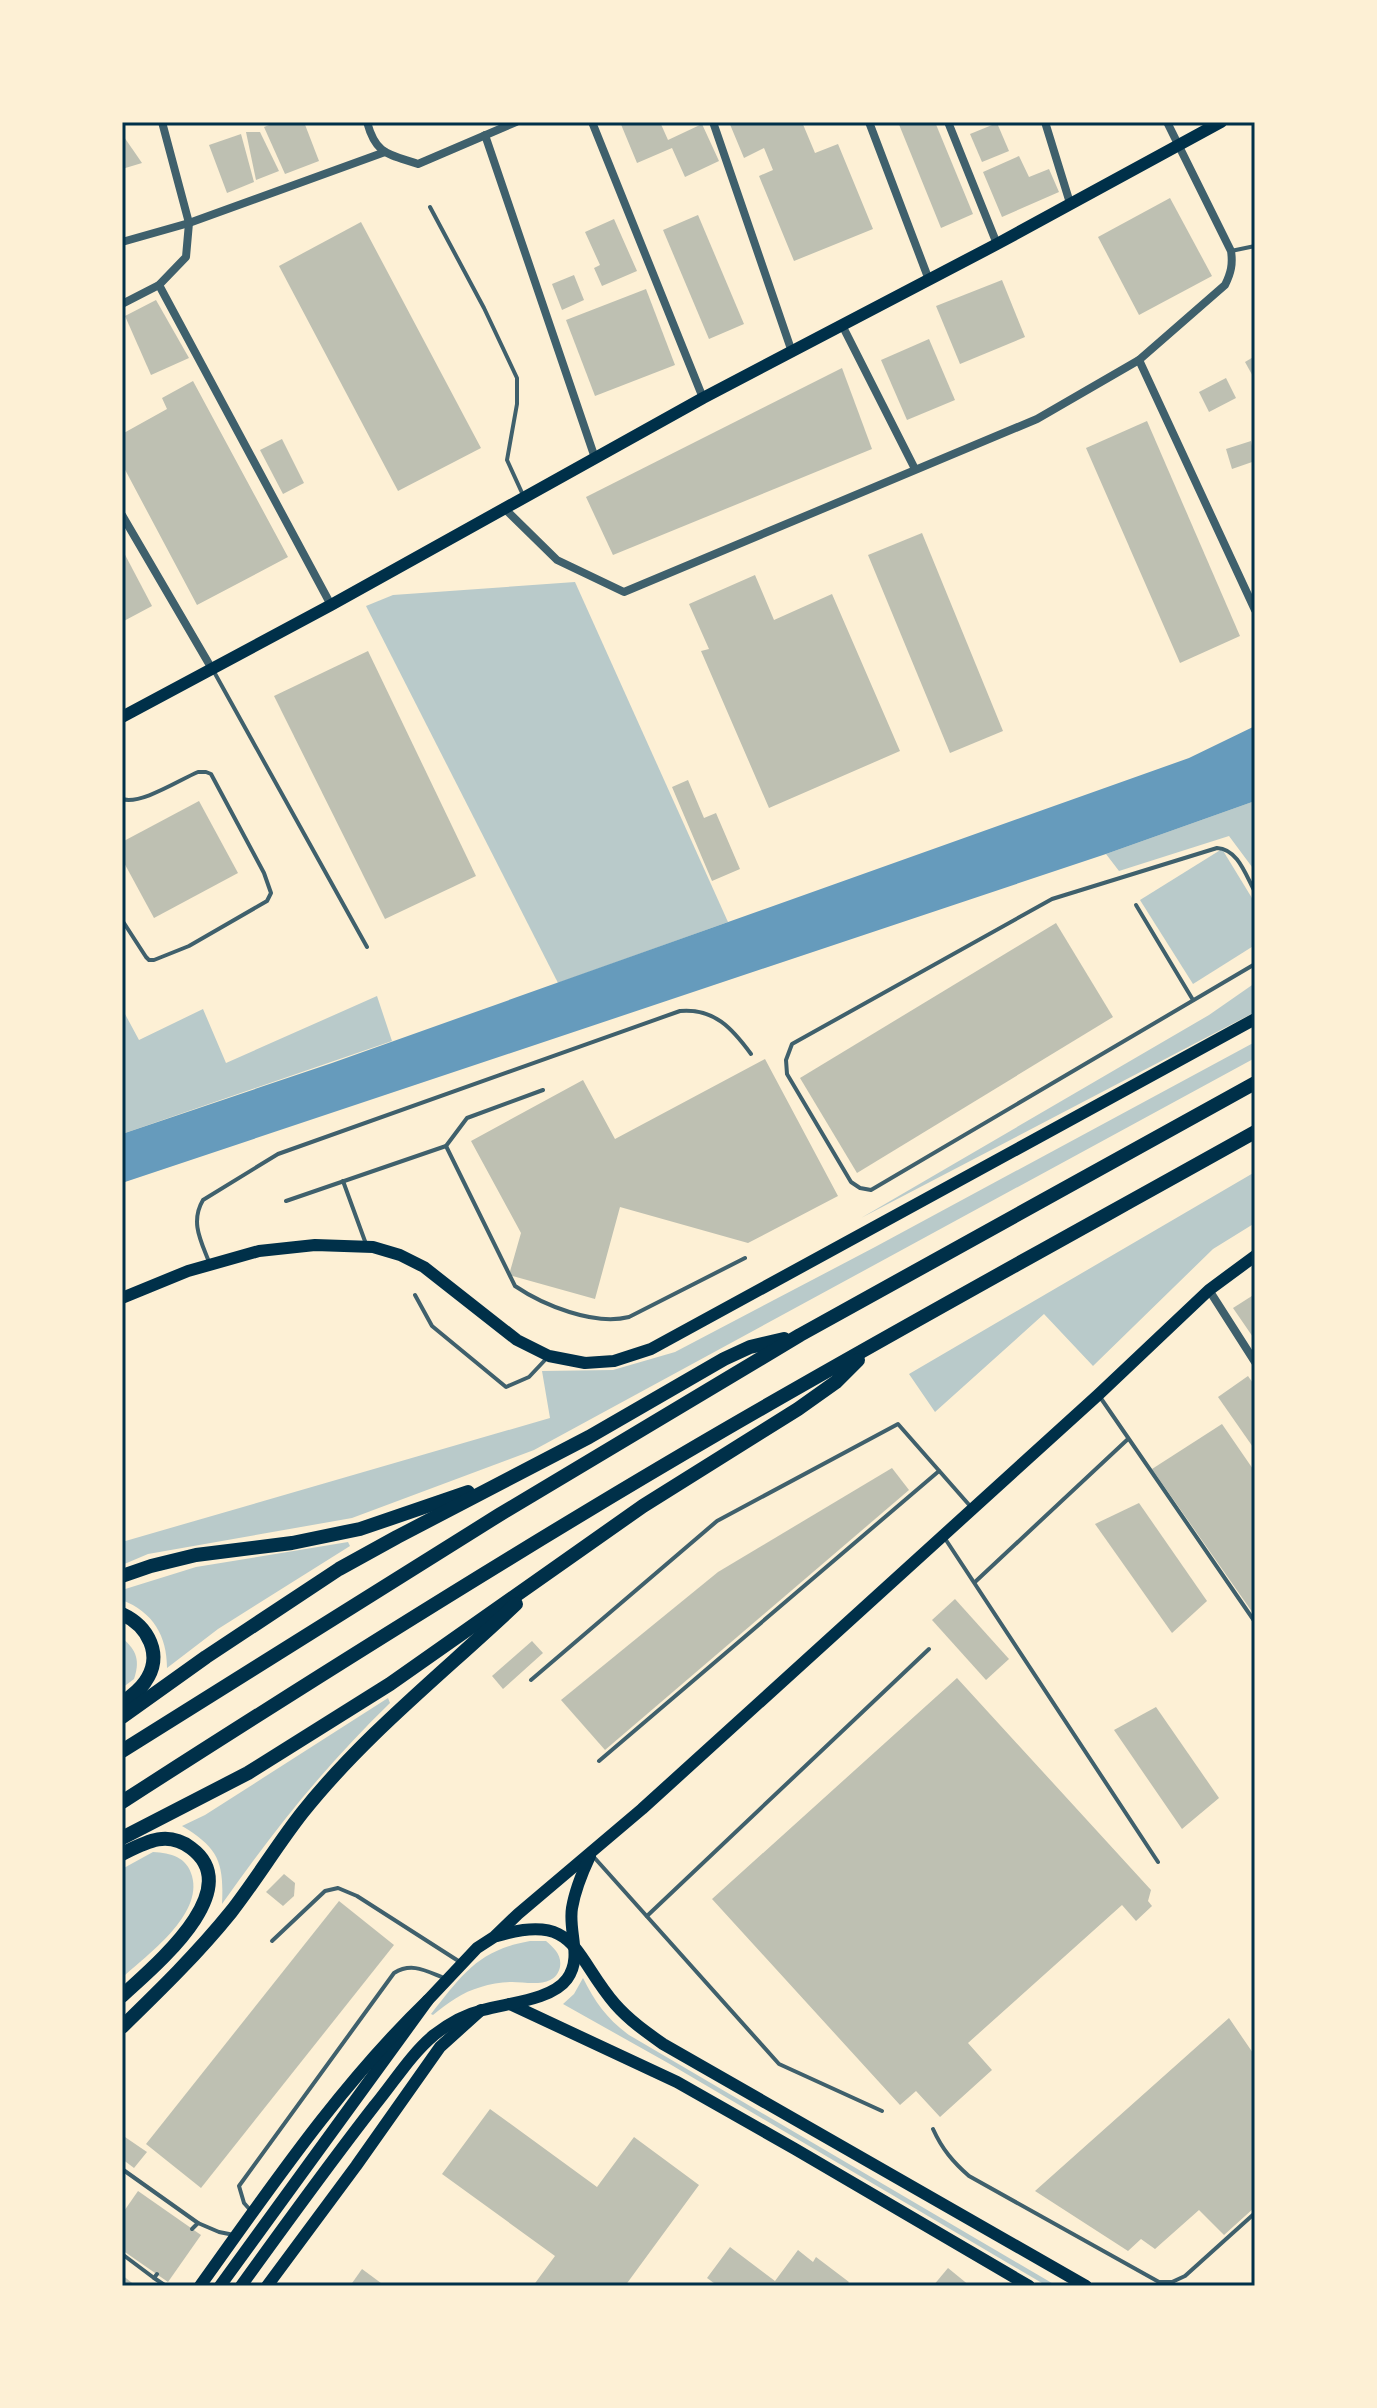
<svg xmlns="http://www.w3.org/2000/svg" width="1377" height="2408" viewBox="0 0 1377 2408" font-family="Spectral,serif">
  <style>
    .green { fill: #b9caca }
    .water { fill: #669bbc }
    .building { fill: #bec0b2 }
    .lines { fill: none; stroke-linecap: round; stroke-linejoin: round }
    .service { stroke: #3f606c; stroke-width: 4 }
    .minor { stroke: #3f606c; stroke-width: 8 }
    .secondary { stroke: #003049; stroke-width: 12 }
    .primary { stroke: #003049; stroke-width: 12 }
    .motorway { stroke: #003049; stroke-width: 14 }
    .neatline { fill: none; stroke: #003049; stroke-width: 3 }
  </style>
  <rect width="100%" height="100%" fill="#fdf0d5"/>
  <g class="green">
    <path d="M575,582L728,922L558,983L366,606L393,595Z"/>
    <path d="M1255,801V871L1229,836L1119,871L1106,854Z"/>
    <path d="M1222,849L1255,903V945L1193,984L1140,900Z"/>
    <path d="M1255,983V1012L861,1218L1209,1015Z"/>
    <path d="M377,996L392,1041L122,1134V1015L125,1014L139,1040L203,1009L226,1063Z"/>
    <path d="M1255,1042V1058L534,1450L352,1518L148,1554L122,1565V1542L550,1418L542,1371L613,1370L675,1352L875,1247Z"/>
    <path d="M1255,1172V1223L1213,1249L1093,1366L1044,1314L935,1412L909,1374Z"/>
    <path d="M348,1542L350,1546L218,1629L167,1668C167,1636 153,1612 122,1600V1590L196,1567Z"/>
    <path d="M122,1638C137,1650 140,1661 134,1679L122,1688Z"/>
    <path d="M388,1698L390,1703C325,1766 274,1830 222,1904C224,1863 219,1848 182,1826L205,1815Z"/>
    <path d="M153,1852C171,1853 187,1857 192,1876C203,1915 148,1954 122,1978V1869Z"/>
    <path d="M530,1941H546C554,1948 562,1955 560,1967C555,1989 528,1982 512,1982C502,1982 490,1984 481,1987C462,1992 448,2003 433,2015L431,2014C462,1975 478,1950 530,1941Z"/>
    <path d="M583,1978C595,2002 607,2019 629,2035L1057,2286H1047L668,2063L563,2004L574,1994Z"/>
  </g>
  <path class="water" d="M1255,726V801L1106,854L122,1183V1134L332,1063L1189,758Z"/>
  <g class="building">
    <path d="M277,122H304L319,161L285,174L264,127Z"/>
    <path d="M620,122H660L668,140L702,124L719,161L685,177L672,148L637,163Z"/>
    <path d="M729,122H802L815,153L838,144L873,229L794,261L759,176L773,170L764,148L744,158Z"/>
    <path d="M898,122H935L973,214L941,228Z"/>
    <path d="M997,123L1009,151L982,162L970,134Z"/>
    <path d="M246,132H260L279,171L256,180Z"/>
    <path d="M122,134L142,163L122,169Z"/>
    <path d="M241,134L254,182L227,193L209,145Z"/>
    <path d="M1019,156L1029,177L1049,169L1059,192L1002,217L983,172Z"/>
    <path d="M1170,198L1212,276L1139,315L1098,237Z"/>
    <path d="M698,215L744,324L709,339L663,230Z"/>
    <path d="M614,219L637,271L602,286L594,268L600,265L585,232Z"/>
    <path d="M361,222L481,448L398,491L279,266Z"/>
    <path d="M574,275L584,300L562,310L552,284Z"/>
    <path d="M1002,280L1025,337L960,364L936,306Z"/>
    <path d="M646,289L675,365L595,396L566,320Z"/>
    <path d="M156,300L189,358L151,375L125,316Z"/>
    <path d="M929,339L955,400L907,420L881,360Z"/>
    <path d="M1255,356V380L1245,362Z"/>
    <path d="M842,368L872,449L613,555L586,497Z"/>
    <path d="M1226,378L1236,398L1209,412L1199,392Z"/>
    <path d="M193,381L288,557L197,605L122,464V434L167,409L162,398Z"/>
    <path d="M1147,421L1240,636L1180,663L1086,448Z"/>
    <path d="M282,439L304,483L283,494L260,450Z"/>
    <path d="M1251,441L1255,461L1232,469L1226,449Z"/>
    <path d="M922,533L1003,731L950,753L868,555Z"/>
    <path d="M122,549L152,606L122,622Z"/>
    <path d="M755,575L774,620L832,594L900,751L769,808L701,651L709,649L689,604Z"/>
    <path d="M368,651L476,876L385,919L274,696Z"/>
    <path d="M688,780L704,818L716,813L740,869L712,881L672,787Z"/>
    <path d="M199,801L238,873L154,918L122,859V842Z"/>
    <path d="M1056,923L1113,1017L857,1173L800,1078Z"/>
    <path d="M765,1059L838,1196L748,1243L620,1207L595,1299L509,1275L521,1233L471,1141L583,1080L615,1139Z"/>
    <path d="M1255,1294V1340L1233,1308Z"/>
    <path d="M1248,1376L1255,1386V1450L1218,1397Z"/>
    <path d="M1222,1424L1255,1472V1616L1152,1469Z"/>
    <path d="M892,1468L909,1490L605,1750L561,1700L718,1572Z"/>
    <path d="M1139,1503L1207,1601L1172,1633L1095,1524Z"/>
    <path d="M955,1599L1009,1659L986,1680L932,1620Z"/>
    <path d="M532,1641L543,1653L503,1689L492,1676Z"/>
    <path d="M957,1678L1151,1890L1148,1901L1152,1906L1136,1921L1122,1905L968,2043L992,2070L940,2117L916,2091L900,2105L712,1899Z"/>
    <path d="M1156,1707L1219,1798L1182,1829L1114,1730Z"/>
    <path d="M284,1874L295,1883L294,1896L283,1906L266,1892Z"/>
    <path d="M339,1901L394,1945L201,2188L146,2144Z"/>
    <path d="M1229,2018L1255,2056V2207L1224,2235L1199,2210L1155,2249L1141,2239L1128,2251L1035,2191Z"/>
    <path d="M490,2109L597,2187L634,2137L699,2185L625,2286H533L555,2256L442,2174Z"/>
    <path d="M122,2135L147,2152L134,2168L122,2159Z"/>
    <path d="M138,2191L201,2235L168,2282L122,2250V2214Z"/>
    <path d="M730,2247L775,2281L798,2250L813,2262L816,2257L849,2282L846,2286H718L707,2278Z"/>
    <path d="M948,2268L970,2286H933Z"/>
    <path d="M362,2269L385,2286H350Z"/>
    <path d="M122,2275L136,2286H122Z"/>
  </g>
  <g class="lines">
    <g class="service">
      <path d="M430,207L484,308L517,378V404L507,460L523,495"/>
      <path d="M1231,251L1255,246"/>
      <path d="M213,670L367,947"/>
      <path d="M122,788V799"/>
      <path d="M122,799C141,805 179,780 198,772H206L211,774L264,873L271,893L267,901L189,946L154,960H149L146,957L122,920"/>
      <path d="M1255,892C1246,876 1238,849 1217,848L1052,899L792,1044L786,1060L787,1074L851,1182L860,1188L871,1190L1255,964"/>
      <path d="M1136,905L1193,1000"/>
      <path d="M446,1146L515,1286C543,1305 594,1326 629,1317L745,1258"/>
      <path d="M343,1181L366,1244"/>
      <path d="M286,1201L446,1146L467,1118L543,1090"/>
      <path d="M209,1262C201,1241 190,1222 203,1200L278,1154L680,1011C714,1008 732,1028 751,1054"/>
      <path d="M415,1295L432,1326L506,1387L529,1377L546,1359"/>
      <path d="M1100,1397L1255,1622"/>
      <path d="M944,1537L1158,1862"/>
      <path d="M975,1582L1128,1439"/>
      <path d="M531,1680L717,1521L898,1424L971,1507"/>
      <path d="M599,1761L939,1471"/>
      <path d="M592,1855L779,2064L882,2111"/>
      <path d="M647,1916L929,1649"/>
      <path d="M272,1941L325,1891L338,1888L357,1896L460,1962"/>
      <path d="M933,2129C942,2149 953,2162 969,2176L1159,2282H1172L1185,2276L1255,2213"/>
      <path d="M122,2169L198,2223"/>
      <path d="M252,2212L244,2203L239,2186L394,1973C412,1962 426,1971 444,1978"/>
      <path d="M192,2229L198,2223L219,2232L234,2235"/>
      <path d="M122,2254L154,2278"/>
      <path d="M157,2274L154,2278L166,2286"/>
    </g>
    <g class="minor">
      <path d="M367,122C376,155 388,154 418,164L516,122"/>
      <path d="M592,122L703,398"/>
      <path d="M713,122L792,352"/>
      <path d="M869,122L929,280"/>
      <path d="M948,122L997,244"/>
      <path d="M1045,122L1070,203"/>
      <path d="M485,135L595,458"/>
      <path d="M122,242L189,223L385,152"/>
      <path d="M159,285L331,605"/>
      <path d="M122,304L159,285L186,257L189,223L162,122"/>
      <path d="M842,325L915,469"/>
      <path d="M1139,360L1255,610"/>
      <path d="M505,509L557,560L624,592L1037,419L1139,360L1225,285C1231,273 1233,264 1231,251L1167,122"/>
      <path d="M122,515L212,669"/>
      <path d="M1209,1290L1255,1362"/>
    </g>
    <g class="secondary">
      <path d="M122,717L331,605L703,398L997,244L1221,122"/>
      <path d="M122,1298L188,1271L259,1251L315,1245L373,1247L400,1255L424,1267L517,1340L549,1356L585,1363L614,1361L651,1349L1255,1019"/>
      <path d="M497,1936C577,1912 573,1955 615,2004C629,2020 646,2032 663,2044L1086,2286"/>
      <path d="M510,2004L677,2082L795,2149L1029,2286"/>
      <path d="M220,2286L428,2000L477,1948L494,1937L518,1914L642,1809L1098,1395L1209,1290L1255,1256"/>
      <path d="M241,2286C285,2225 329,2164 375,2105C394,2082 411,2054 434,2035C448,2024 466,2014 483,2010C507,2003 552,2000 567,1979C583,1957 568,1932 572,1908C575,1890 582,1873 590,1856"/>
    </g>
    <g class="primary">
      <path d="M200,2286C271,2187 340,2085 428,2000"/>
      <path d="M267,2286L356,2166L440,2047L481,2010"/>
    </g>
    <g class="motorway">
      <path d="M122,1576L151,1566L196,1555L292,1543L360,1529L468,1492"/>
      <path d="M122,1614C148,1626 164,1655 145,1682C139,1691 130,1697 122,1703"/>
      <path d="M122,1717L206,1657L339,1569L397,1537L589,1437L724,1359L750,1347L784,1339"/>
      <path d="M122,1751L499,1515L800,1335L1255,1083"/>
      <path d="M122,1802C318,1676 516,1551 719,1433C896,1330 1076,1232 1255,1132"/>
      <path d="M122,1838L248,1773L390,1684L643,1506L798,1409L836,1382L858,1360"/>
      <path d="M122,1854C146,1842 167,1830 191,1848C248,1890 153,1967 122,1996"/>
      <path d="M122,2027C160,1990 198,1953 231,1912C256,1880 277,1845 302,1813C364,1735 444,1672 516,1604"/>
    </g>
  </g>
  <rect width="1377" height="2408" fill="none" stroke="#fdf0d5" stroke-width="248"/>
  <rect x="124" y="124" width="1129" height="2160" class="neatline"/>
</svg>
